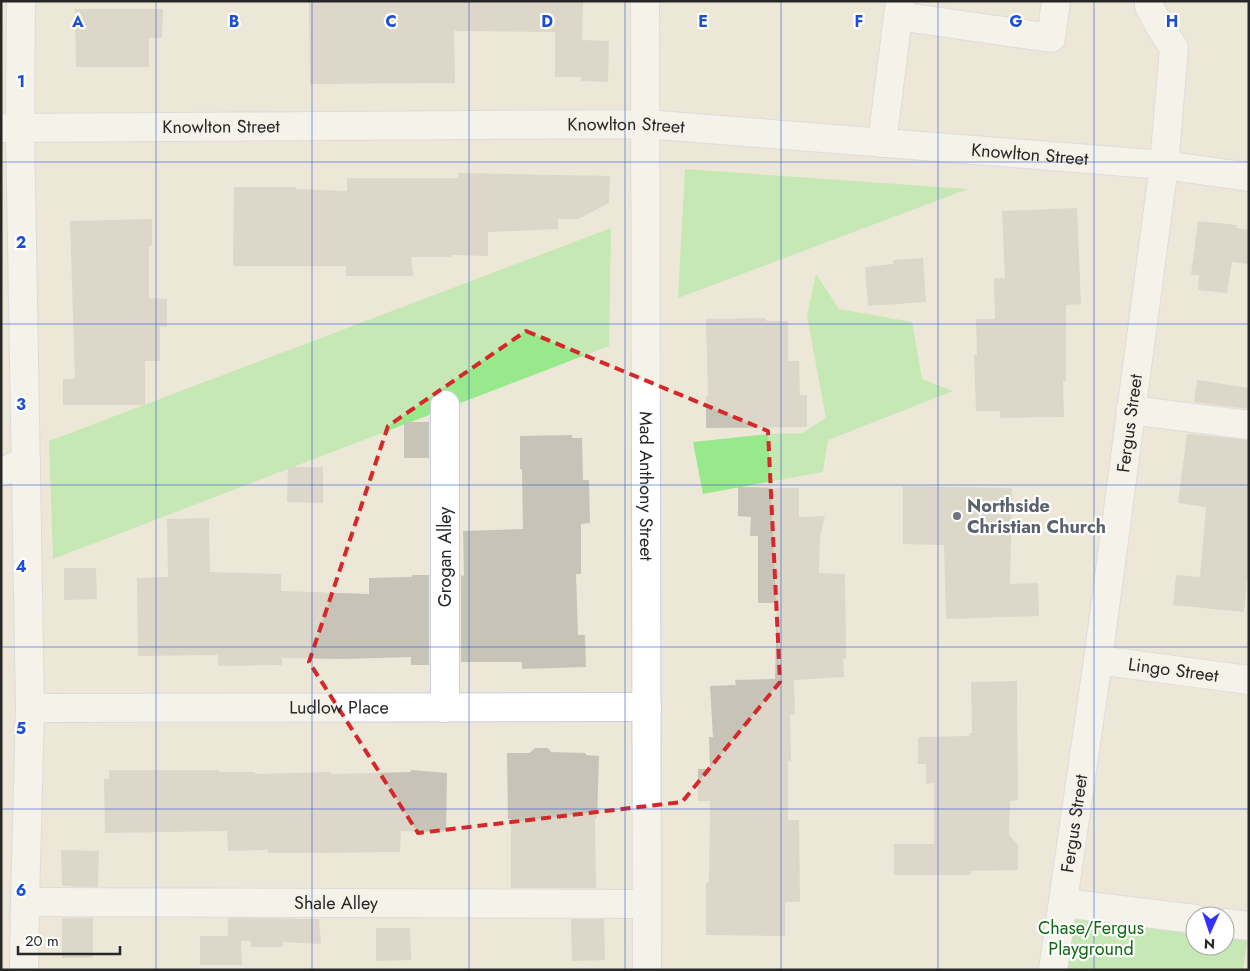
<svg xmlns="http://www.w3.org/2000/svg" width="1250" height="971" viewBox="0 0 1250 971" font-family="Jost,sans-serif">
  <style>
    .green { fill: #98e98c }
    .building { fill: #c7c4b7 }
    .lines { fill: none; stroke-linecap: round; stroke-linejoin: round }
    .minor-casing { stroke: #cccce3; stroke-width: 30 }
    .minor { stroke: #fff; stroke-width: 28 }
    .marked { fill: none; stroke: #d62828; stroke-width: 4; stroke-dasharray: 10 6; stroke-linejoin: round }
    .grid { fill: none; stroke: #1d4ed8; stroke-width: 1; stroke-opacity: 0.55 }
    .worship-dot { fill: #6b7280; stroke: #fff; stroke-width: 2 }
    .labels { text-anchor: middle; dominant-baseline: central; stroke-width: 4.5; stroke-linejoin: round; paint-order: stroke }
    .street-label { font-size: 18px; fill: #272727; stroke: #fff }
    .worship-label { font-size: 18px; font-weight: bold; fill: #5b616d; stroke: #fff; text-anchor: start }
    .park-label { font-size: 18px; fill: #116a12; stroke: #fff }
    .grid-label { font-size: 16px; text-anchor: middle; font-weight: bold; fill: #1d4ed8; stroke: #fff; stroke-width: 4.5; stroke-linejoin: round; paint-order: stroke }
  </style>
  <rect width="100%" height="100%" fill="#ece7d7"/>
  <g class="green">
    <path d="M685,169L968,189L678,298Z"/>
    <path d="M611,228L609,346L53,559L49,441Z"/>
    <path d="M816,274L839,309L912,322L922,379L953,391L828,440L823,472L703,494L693,442L770,434L802,433L826,418L807,316Z"/>
    <path d="M1064,903L1195,919V946H1225V923L1249,926L1243,970H1053Z"/>
  </g>
  <g class="building">
    <path d="M455,1L583,2L582,40L609,41L608,82L581,81V77H555V32L454,31L455,83L310,84L309,2Z"/>
    <path d="M75,9H163L162,38H149V67H76Z"/>
    <path d="M458,173L610,176L609,203L578,219H558V229L488,232V256L451,255V257H411L413,276H346V266H233L234,187H296V189L347,191V178H458Z"/>
    <path d="M1077,208L1081,304L1066,305V381H1063L1064,417L1000,418V411H976L974,355H977L976,319H995L994,278H1005L1002,211Z"/>
    <path d="M152,219V246H149V298L167,299V327L160,326V361H145V405H63V379H75L70,221Z"/>
    <path d="M1198,221L1237,225V228L1249,230V264L1232,262L1227,293L1198,290L1199,275H1191Z"/>
    <path d="M923,258L926,302L868,306L865,267L893,264V260Z"/>
    <path d="M765,318L767,321H788V361H799L800,395H807V427L706,428V396H708L706,319Z"/>
    <path d="M1197,380L1249,388V409L1194,402Z"/>
    <rect x="404" y="422" width="25" height="36"/>
    <path d="M1187,434L1249,440V578H1247L1244,612L1173,605L1176,575L1200,577L1206,507L1178,503Z"/>
    <path d="M572,435V438H582L583,480H589L590,523L581,524V574H576L578,635H585L586,667L522,669V662H461V575L464,576L463,531L523,529L522,469H520V436Z"/>
    <path d="M288,467H323V503L287,502Z"/>
    <path d="M903,486L1012,488L1010,584L1038,583L1039,616L946,619L944,545L903,544Z"/>
    <path d="M738,487L799,488V517L825,516L820,536L819,573L845,574L846,659H843L844,677L794,680L795,715H790L791,761H788V820H799L800,902H785V936L706,935V883H709L710,801H698V769H710L709,737H713L710,686L736,685L735,680L775,679L777,603H758V536H750L751,517L738,516Z"/>
    <path d="M209,518L210,572L281,574V591L369,594V578L412,577V575H429V665H411V657L341,659L282,658V665L218,666V655L138,656L137,578L168,577L167,519Z"/>
    <path d="M64,568H96L97,599L64,600Z"/>
    <path d="M1017,681L1018,800L1010,801L1009,835L1018,845V870L970,871L971,875H894V844H934V783L926,784V764H918V737L970,736L969,733H972L971,682Z"/>
    <path d="M535,748H548L551,752L586,753V755L599,756L597,819H595L596,888H511V819H508L507,753H529Z"/>
    <path d="M109,770H219V772H255V774L331,772V774L411,772V770L447,773L446,832L401,831L400,852L296,853H268V850L228,851L227,831L105,833L104,779H109Z"/>
    <path d="M61,850L99,851L98,887L62,886Z"/>
    <rect x="62" y="918" width="31" height="40"/>
    <path d="M228,918L319,919L321,944L283,942L282,947H251V941H241L242,965H200V936H228Z"/>
    <path d="M571,919H604L605,960L572,961Z"/>
    <path d="M376,928H410L411,960L376,961Z"/>
  </g>
  <g class="lines">
    <g class="minor-casing">
      <g id="minor">
        <path d="M21,1L20,128L30,708L25,902L24,970"/>
        <path id="s1" d="M645,1L647,970"/>
        <path d="M898,16L1051,38L1056,1"/>
        <path id="s2" d="M1,128L645,124L1164,165L1249,177"/>
        <path d="M882,143L900,1"/>
        <path d="M445,405V708"/>
        <path d="M1130,410L1249,425"/>
        <path d="M1,472L26,462"/>
        <path id="s3" d="M1098,660L1249,680"/>
        <path id="s4" d="M30,708L647,707"/>
        <path id="s5" d="M25,902L647,904"/>
        <path d="M1064,903L1195,919"/>
        <path d="M1225,923L1249,926"/>
        <path id="s6" d="M1053,970L1098,660L1164,165L1174,48L1159,25L1149,6V1"/>
      </g>
    </g>
    <use href="#minor" class="minor"/>
  </g>
  <path d="M0 0H1250V971H0ZM526,331L768,431L780,682L682,802L418,833L309,662L388,426Z" fill="#ece7d7" fill-opacity=".55" fill-rule="evenodd"/>
  <path class="marked" d="M526,331L768,431L780,682L682,802L418,833L309,662L388,426Z"/>
  <path class="grid" d="M156,1V970M312,1V970M469,1V970M625,1V970M781,1V970M938,1V970M1094,1V970M1,162H1249M1,324H1249M1,485H1249M1,647H1249M1,809H1249"/>
  <circle class="worship-dot" cx="957" cy="516" r="5"/>
  <g class="labels">
    <g class="street-label">
      <text stroke="none"><textPath href="#s2" startOffset="220">Knowlton Street</textPath></text>
      <text stroke="none"><textPath href="#s2" startOffset="625">Knowlton Street</textPath></text>
      <text stroke="none"><textPath href="#s2" startOffset="1030">Knowlton Street</textPath></text>
      <text stroke="none"><textPath href="#s6" startOffset="552">Fergus Street</textPath></text>
      <text stroke="none"><textPath href="#s1" startOffset="485">Mad Anthony Street</textPath></text>
      <text transform="translate(445 557) rotate(-90)">Grogan Alley</text>
      <text stroke="none"><textPath href="#s3" startOffset="76">Lingo Street</textPath></text>
      <text stroke="none"><textPath href="#s4" startOffset="309">Ludlow Place</textPath></text>
      <text stroke="none"><textPath href="#s6" startOffset="148">Fergus Street</textPath></text>
      <text stroke="none"><textPath href="#s5" startOffset="311">Shale Alley</textPath></text>
    </g>
    <g class="worship-label">
      <text x="967" y="506">Northside<tspan x="967" dy="21">Christian Church</tspan></text>
    </g>
    <g class="park-label">
      <text x="1091" y="928">Chase/Fergus<tspan x="1091" dy="21">Playground</tspan></text>
    </g>
  </g>
  <g class="grid-label">
    <text x="78" y="27">A</text>
    <text x="234" y="27">B</text>
    <text x="391" y="27">C</text>
    <text x="547" y="27">D</text>
    <text x="703" y="27">E</text>
    <text x="859" y="27">F</text>
    <text x="1016" y="27">G</text>
    <text x="1172" y="27">H</text>
    <text x="21" y="87">1</text>
    <text x="21" y="248">2</text>
    <text x="21" y="410">3</text>
    <text x="21" y="572">4</text>
    <text x="21" y="734">5</text>
    <text x="21" y="896">6</text>
  </g>
  <rect width="1250" height="971" fill="none" stroke="#272727" stroke-width="5"/>
  <g transform="translate(1210 931) rotate(183)"><circle r="24" fill="#ffffff" stroke="#a9a9a9"/>
  <path d="M0-4L9 19L0 12L-9 19Z" fill="#3631ff"/>
  <text y="-8" font-size="14" font-weight="bold" text-anchor="middle" fill="#272727">N</text>
  </g>
  <path d="M18 946v8h102v-8" fill="none" stroke="#272727" stroke-width="2.5"/>
  <text x="25" y="946" font-size="15" fill="#272727" stroke="#ffffff" stroke-width="4" paint-order="stroke">20 m</text>
</svg>
